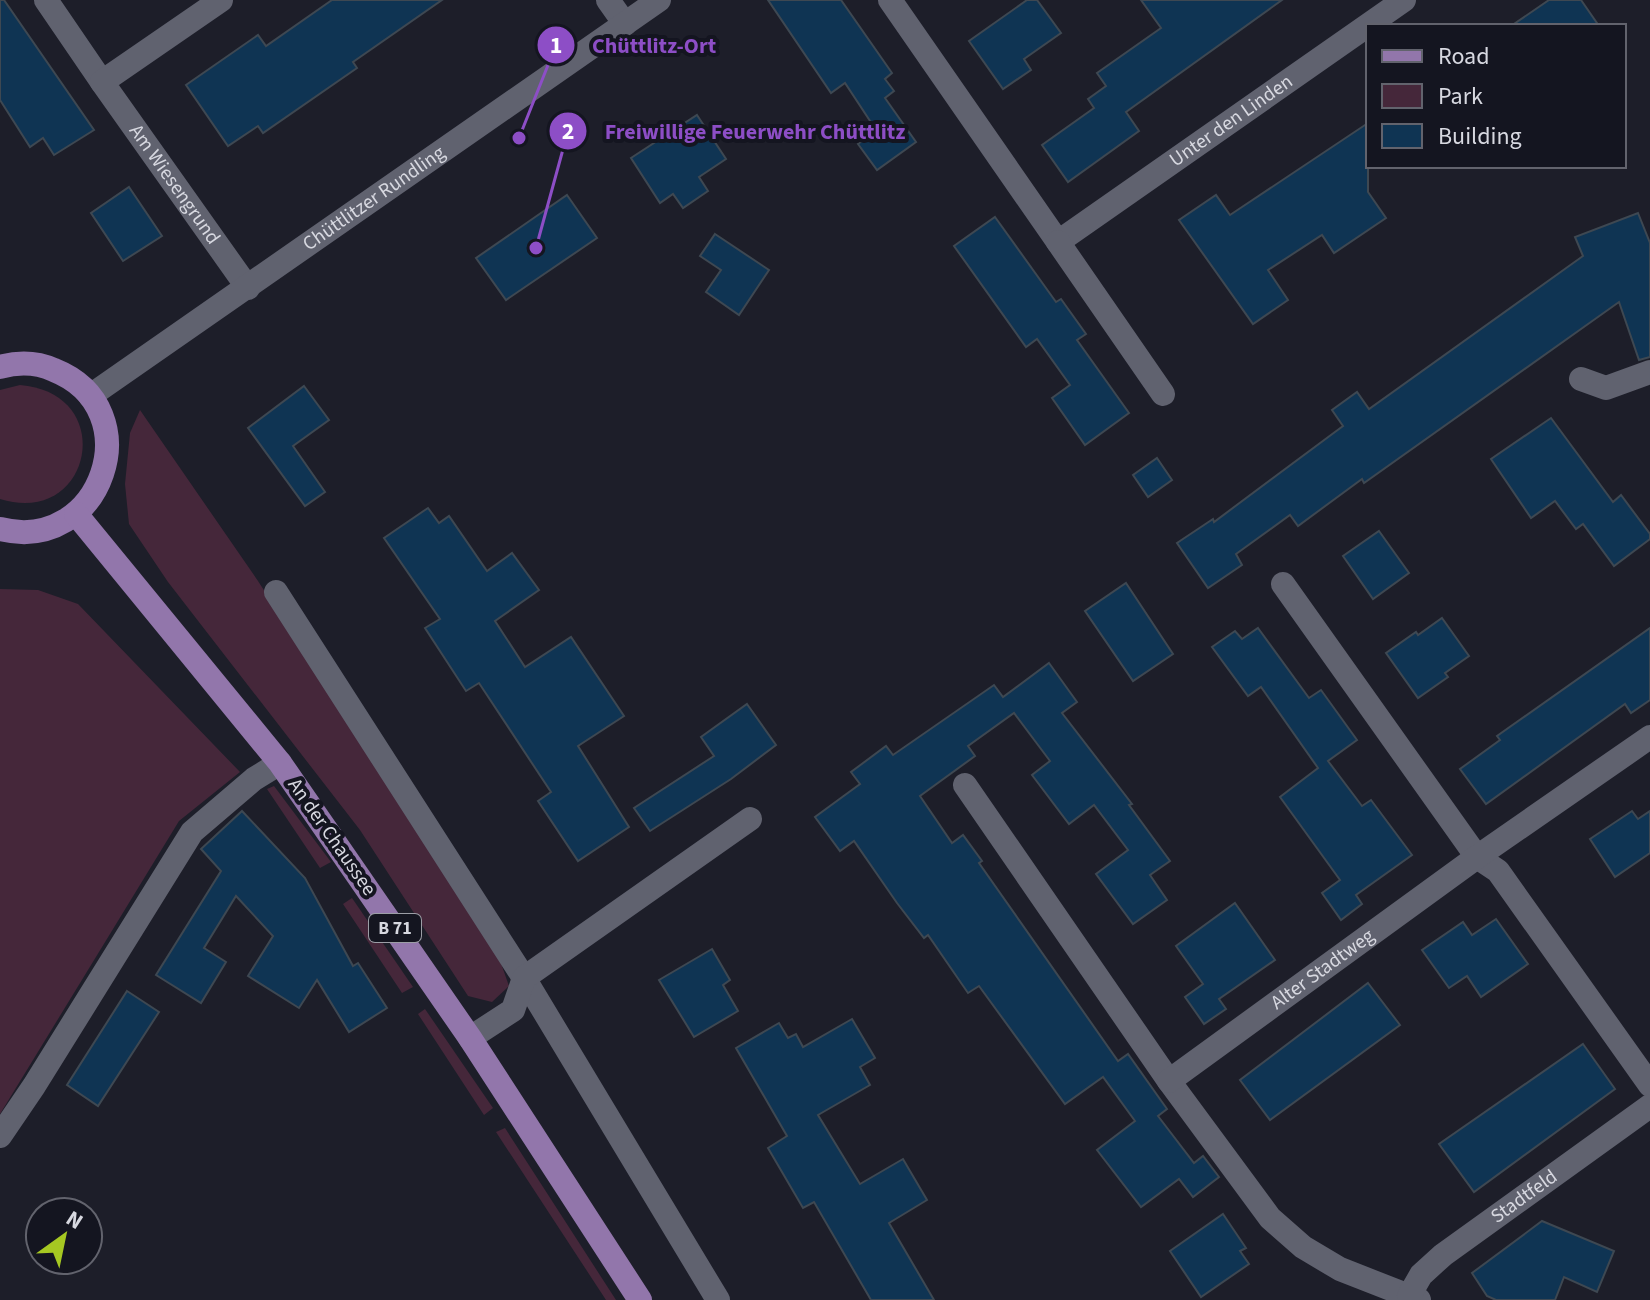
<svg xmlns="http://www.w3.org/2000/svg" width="1650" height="1300" viewBox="0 0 1650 1300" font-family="'Source Sans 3',sans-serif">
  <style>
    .green { fill: #45273a }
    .building { fill: #0f3453; stroke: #3e4852; stroke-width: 2 }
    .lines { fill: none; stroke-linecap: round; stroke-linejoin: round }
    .minor { stroke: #60626f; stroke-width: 24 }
    .major { stroke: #9276ab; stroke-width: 24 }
    .labels { text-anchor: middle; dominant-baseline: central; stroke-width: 8; stroke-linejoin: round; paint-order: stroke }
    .shield { fill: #141520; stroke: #9c9ea6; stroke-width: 2 }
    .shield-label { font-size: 18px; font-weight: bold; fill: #d7d8e0 }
    .street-label { font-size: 20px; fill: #d7d8e0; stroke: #141520 }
    .leader { fill: none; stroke: #8d4ec6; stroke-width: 3 }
    .callout-dot { fill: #8d4ec6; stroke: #141520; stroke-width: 3 }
    .mark-label { font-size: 24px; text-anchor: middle; font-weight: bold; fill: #fff }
    .callout-label { font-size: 22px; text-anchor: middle; font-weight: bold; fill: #8d4ec6; stroke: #141520; stroke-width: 8; stroke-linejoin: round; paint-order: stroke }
  </style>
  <rect width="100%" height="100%" fill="#1d1e29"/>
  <g class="green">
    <path d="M20,385C119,393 92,528 0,499V390Z"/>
    <path d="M140,410L258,581L497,952L509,986L492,1002L468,996L360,830L168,582L129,524L125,484L130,433Z"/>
    <path d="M0,589L38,590L78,604L240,772L179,821L0,1114Z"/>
    <path d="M274,786L331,862L320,868L267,789Z"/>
    <path d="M352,898L413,987L402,993L343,904Z"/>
    <path d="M425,1009L493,1108L484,1115L418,1014Z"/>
    <path d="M505,1128L616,1300H606L496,1132Z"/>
  </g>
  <g class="building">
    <path d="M0,0H4L94,130L54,155L43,138L30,147L0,100Z"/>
    <path d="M332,0H442L353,62L357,68L263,133L258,126L228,146L186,85L258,35L266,46Z"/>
    <path d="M768,0H841L892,73L885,79L894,91L885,98L916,142L877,170L858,144L876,130L845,83L831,93Z"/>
    <path d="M1027,0H1037L1061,33L1024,59L1031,70L1003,89L969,41Z"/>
    <path d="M1141,0H1282L1126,112L1139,131L1068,182L1042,145L1094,108L1088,99L1106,86L1097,73L1161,28Z"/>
    <path d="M1549,0H1581L1599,26H1511Z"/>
    <path d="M697,115L726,159L699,177L708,191L683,208L673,194L660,203L631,158Z"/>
    <path d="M1368,123V192L1386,218L1334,253L1322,235L1268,270L1288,300L1253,324L1179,220L1216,195L1230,215Z"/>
    <path d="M129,187L162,236L123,261L91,213Z"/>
    <path d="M567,195L597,238L506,300L476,258Z"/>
    <path d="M1638,213L1650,243V357L1639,360L1619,302L1364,483L1362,479L1298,526L1290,515L1236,554L1242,565L1208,588L1177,543L1213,519L1214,522L1343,426L1332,410L1357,392L1369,409L1583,256L1575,237Z"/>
    <path d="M995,217L1056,302L1061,299L1086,334L1077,340L1129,413L1085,445L1052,398L1070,385L1037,339L1026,347L954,246Z"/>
    <path d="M715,234L769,270L739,315L706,292L721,270L700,256Z"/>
    <path d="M304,386L329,420L293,446L325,492L305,506L248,428Z"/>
    <path d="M1551,418L1613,502L1621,495L1650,534V539L1614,566L1583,524L1576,529L1555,501L1531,518L1491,459Z"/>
    <path d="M1157,458L1172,480L1148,497L1133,475Z"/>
    <path d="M428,508L439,523L449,516L487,571L512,553L539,590L495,621L525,667L571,637L624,716L578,746L629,827L578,861L538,801L551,792L479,683L466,691L425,628L440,619L384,538Z"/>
    <path d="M1379,531L1409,573L1373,599L1343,556Z"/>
    <path d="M1126,583L1173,654L1133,681L1085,611Z"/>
    <path d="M1442,618L1469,656L1445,673L1448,677L1418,698L1386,653L1416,632L1418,635Z"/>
    <path d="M1258,628L1309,698L1321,690L1357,740L1328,761L1362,806L1371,800L1412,855L1356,895L1362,904L1341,920L1322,893L1340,880L1280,797L1318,768L1261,687L1248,696L1212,647L1235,631L1242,639Z"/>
    <path d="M1650,628V700L1631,713L1625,704L1486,804L1460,769L1500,740L1497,736Z"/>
    <path d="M1049,663L1077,702L1062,713L1132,804L1129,805L1170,861L1150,875L1167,900L1133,924L1096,874L1128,850L1094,805L1069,824L1032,775L1050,761L1014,713L968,746L975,756L920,796L952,843L963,835L982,861L979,863L1118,1061L1128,1054L1167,1109L1158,1116L1194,1163L1203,1156L1219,1177L1193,1197L1179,1179L1141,1207L1097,1150L1135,1121L1103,1077L1065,1104L979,986L968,993L928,935L924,938L897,903L854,841L840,851L815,817L860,784L851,772L886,746L893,755L994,685L1003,697Z"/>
    <path d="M747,704L776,745L731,779L650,831L634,808L714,756L701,737Z"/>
    <path d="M242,811L305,878L353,966L358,963L387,1008L349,1032L317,980L299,1008L248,976L273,936L236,896L204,948L226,962L201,1003L156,975L221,871L201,849Z"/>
    <path d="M1632,811L1638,819L1650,811V853L1615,877L1590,839Z"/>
    <path d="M1235,903L1275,960L1219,999L1226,1009L1204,1024L1185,997L1203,984L1176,946Z"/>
    <path d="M1496,919L1528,964L1481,997L1467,976L1449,988L1422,950L1463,922L1472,935Z"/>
    <path d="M712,949L730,980L723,985L738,1011L694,1037L659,980Z"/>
    <path d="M1368,983L1400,1025L1270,1120L1240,1080Z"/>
    <path d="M127,991L159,1012L98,1106L67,1085Z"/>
    <path d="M852,1019L875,1058L860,1067L870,1085L818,1115L860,1184L903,1159L927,1200L889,1223L934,1300H871L814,1202L803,1208L768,1148L787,1136L736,1048L779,1023L788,1038L796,1034L803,1047Z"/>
    <path d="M1583,1044L1615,1089L1474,1192L1439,1144Z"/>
    <path d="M1223,1214L1246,1248L1240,1251L1249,1264L1201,1297L1170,1251Z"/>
    <path d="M1542,1221L1614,1251L1597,1292L1564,1277L1555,1300H1496L1487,1296L1472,1273Z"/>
  </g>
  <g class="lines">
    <g class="minor">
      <path d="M46,0L102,82"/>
      <path id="s1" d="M221,0L102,82L248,288"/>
      <path d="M608,0L625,24"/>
      <path id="s2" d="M890,0L1058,242L1404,0"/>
      <path d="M1058,242L1163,394"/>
      <path d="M1581,379L1606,388L1650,372"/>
      <path id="s3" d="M90,396L659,0"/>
      <path d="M1283,584L1477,857L1498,871L1650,1085"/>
      <path d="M276,592L524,978L718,1300"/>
      <path d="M965,785L1169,1081L1270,1218L1303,1247L1340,1269L1419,1300"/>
      <path d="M470,1038L513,1010L524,978L750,819"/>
      <path id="s4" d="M1169,1081L1477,857L1650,737"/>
      <path d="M0,1136L34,1086L192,832L254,779L280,763"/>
      <path id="s5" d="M1409,1296L1421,1275L1443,1255L1650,1106"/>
    </g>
    <g class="major">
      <path d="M0,367C18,362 36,362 54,370C152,409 102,555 0,529"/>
      <path d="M76,514L280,763L470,1038L640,1300"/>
    </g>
  </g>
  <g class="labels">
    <rect class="shield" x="369" y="914" width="52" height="28" rx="6"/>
    <g class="shield-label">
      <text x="395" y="928">B 71</text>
    </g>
    <g class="street-label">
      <text stroke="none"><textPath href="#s2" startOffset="506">Unter den Linden</textPath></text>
      <text stroke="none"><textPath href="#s1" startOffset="270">Am Wiesengrund</textPath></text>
      <text stroke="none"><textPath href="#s3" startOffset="346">Chüttlitzer Rundling</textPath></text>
      <text transform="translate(332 837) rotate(55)">An der Chaussee</text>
      <text stroke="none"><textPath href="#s4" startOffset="190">Alter Stadtweg</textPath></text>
      <text stroke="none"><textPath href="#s5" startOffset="154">Stadtfeld</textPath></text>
    </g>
  </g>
  <path class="leader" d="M519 138L556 45M536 248L568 131"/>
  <g class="callout-dot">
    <circle cx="519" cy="138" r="8"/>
    <circle cx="536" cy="248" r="8"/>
    <circle cx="556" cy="45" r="20"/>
    <circle cx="568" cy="131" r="20"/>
  </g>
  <g class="mark-label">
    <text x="556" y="53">1</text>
    <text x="568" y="139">2</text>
  </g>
  <g class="callout-label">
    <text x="654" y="53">Chüttlitz-Ort</text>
    <text x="755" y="139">Freiwillige Feuerwehr Chüttlitz</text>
  </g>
  <rect x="1366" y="24" width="260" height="144" fill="#141520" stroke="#62636d" stroke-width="2"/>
  <rect x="1382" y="50" width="40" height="12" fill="#9276ab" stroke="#62636d" stroke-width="2"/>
  <text x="1438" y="64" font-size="24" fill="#d7d8e0">Road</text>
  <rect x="1382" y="84" width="40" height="24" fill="#45273a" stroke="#62636d" stroke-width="2"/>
  <text x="1438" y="104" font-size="24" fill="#d7d8e0">Park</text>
  <rect x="1382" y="124" width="40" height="24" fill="#0f3453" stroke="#62636d" stroke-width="2"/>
  <text x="1438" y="144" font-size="24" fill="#d7d8e0">Building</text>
  <g transform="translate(64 1236) rotate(33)"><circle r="38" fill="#141520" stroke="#62636d" stroke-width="2"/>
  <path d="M0-6L14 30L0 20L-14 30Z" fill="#a6c822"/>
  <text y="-12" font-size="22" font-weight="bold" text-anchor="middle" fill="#d7d8e0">N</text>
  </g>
</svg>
